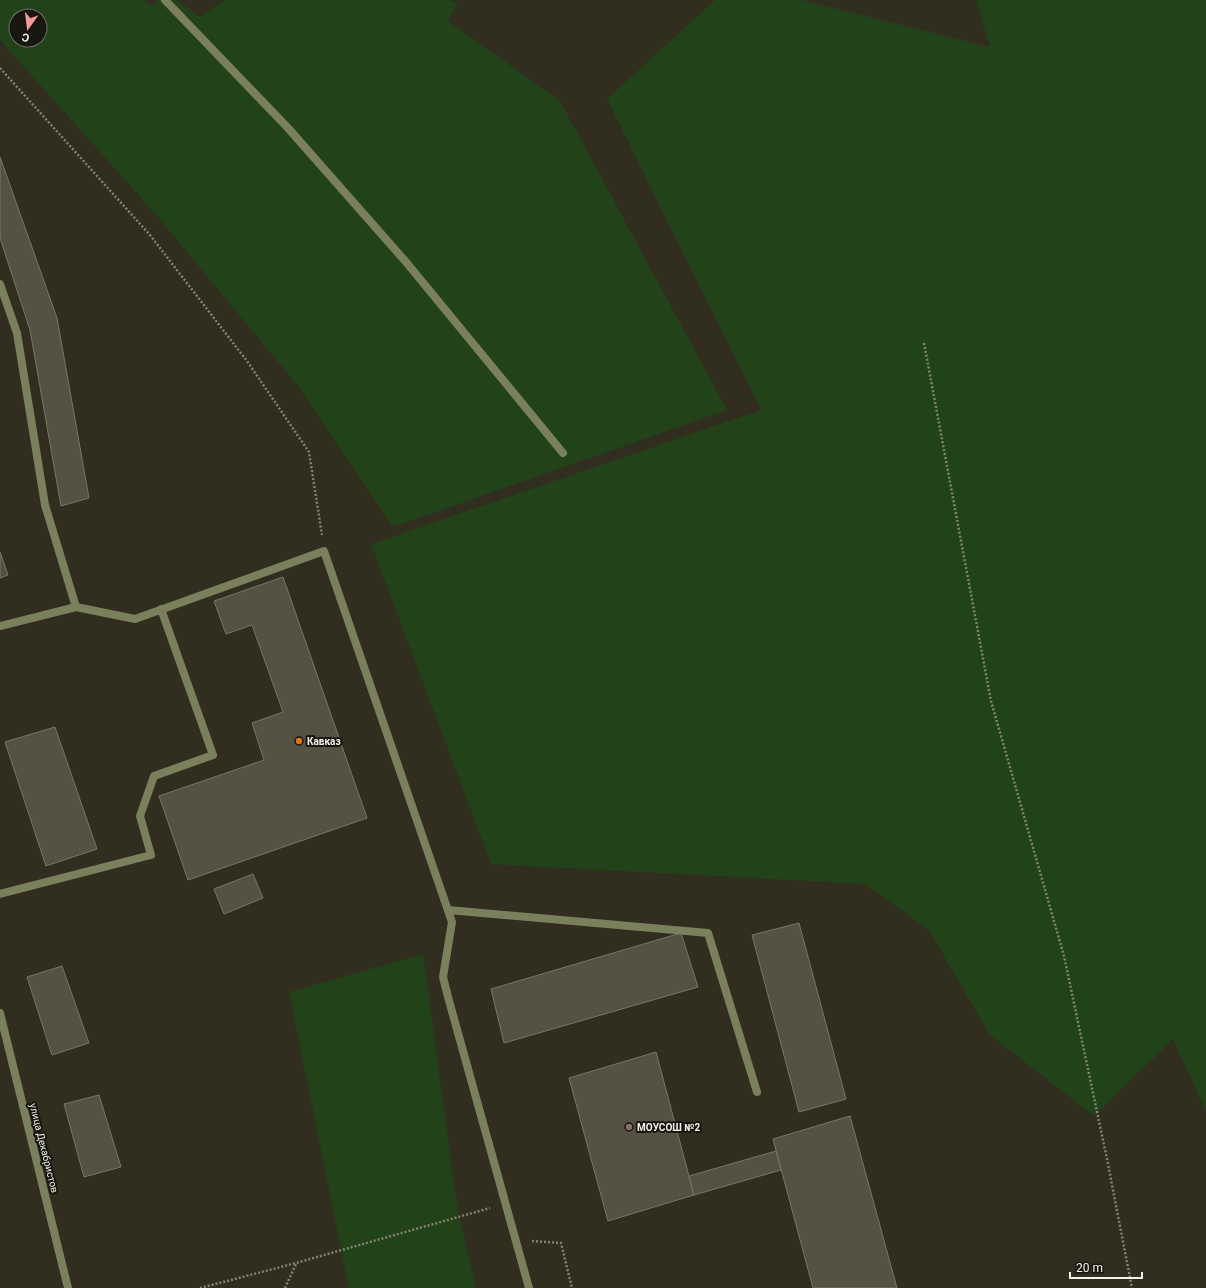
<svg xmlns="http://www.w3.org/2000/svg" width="1206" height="1288" viewBox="0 0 1206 1288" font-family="Roboto,sans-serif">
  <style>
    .green { fill: #22421a; fill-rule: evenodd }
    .building { fill: #555243; stroke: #797666 }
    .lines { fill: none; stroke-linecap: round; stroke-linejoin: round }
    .path { stroke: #848275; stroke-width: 2.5; stroke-dasharray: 2 2; stroke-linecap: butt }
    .service { stroke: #7a805b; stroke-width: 8 }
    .tertiary { stroke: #7a805b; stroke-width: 8 }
    .food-dot { fill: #e8710a; stroke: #17160f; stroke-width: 1.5 }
    .education-dot { fill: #8d6e63; stroke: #17160f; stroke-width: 1.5 }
    .labels { text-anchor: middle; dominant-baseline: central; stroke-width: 4; stroke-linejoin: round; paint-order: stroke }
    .poi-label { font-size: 10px; font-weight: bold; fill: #f4f3e9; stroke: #17160f; text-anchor: start }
    .street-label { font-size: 10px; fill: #f4f3e9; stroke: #17160f }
  </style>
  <rect width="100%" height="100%" fill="#312e1f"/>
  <g class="green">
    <path d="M0,0H144L153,6L159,0H177L200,17L225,0H451L457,4L448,21L560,101L727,410L393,527L298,386L158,217L0,40ZM16,16H40V40H16Z"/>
    <path d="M715,0H802L990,47L976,0H1206V1111L1173,1039L1094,1116L990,1035L929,930L865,884L491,864L371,544L761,410L607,99Z"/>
    <path d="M423,954L458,1212L476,1288H349L289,992Z"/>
  </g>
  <g class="building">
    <path d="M0,157L57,318L89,498L61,506L30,330L0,238Z"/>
    <path d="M0,552L8,575L0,578Z"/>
    <path d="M283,577L367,818L188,880L159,796L264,760L252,723L283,712L252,625L226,634L214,601Z"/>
    <path d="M55,727L97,849L46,866L5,742Z"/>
    <path d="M253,874L263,898L224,914L214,889Z"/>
    <path d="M799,923L846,1099L799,1112L752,935Z"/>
    <path d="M681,933L698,987L504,1043L491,989Z"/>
    <path d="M62,966L89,1043L52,1055L27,977Z"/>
    <path d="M656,1052L694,1195L608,1221L569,1078Z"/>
    <path d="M99,1095L121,1167L84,1177L64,1104Z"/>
    <path d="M850,1116L897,1288H813L773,1139Z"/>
    <path d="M776,1151L781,1170L694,1195L689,1176Z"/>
  </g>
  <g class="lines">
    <g class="path">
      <path d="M0,68L150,235L247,361L309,452L322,535"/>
      <path d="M924,343L991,701L1064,956L1107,1159L1132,1288"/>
      <path d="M532,1241L561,1243L572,1288"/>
      <path d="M200,1288L296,1263L490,1208"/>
      <path d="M285,1288L296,1264"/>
    </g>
    <g class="service">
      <path d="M165,0L288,128L406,262L563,453"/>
      <path d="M0,284L17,333L45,505L76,607"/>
      <path d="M0,626L76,607L135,619L324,551L452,922L443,977L448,997L529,1288"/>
      <path d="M0,894L151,855L140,816L154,776L213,755L161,609"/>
      <path d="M448,910L708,933L757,1092"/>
    </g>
    <path class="tertiary" d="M0,1013L68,1288"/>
  </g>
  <circle class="food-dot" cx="299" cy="741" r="4"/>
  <circle class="education-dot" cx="629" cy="1127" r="4"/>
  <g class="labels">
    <g class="poi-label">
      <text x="307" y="741">Кавказ</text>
      <text x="637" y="1127">МОУСОШ №2</text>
    </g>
    <g class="street-label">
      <text transform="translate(44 1148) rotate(76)">улица Декабристов</text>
    </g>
  </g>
  <g transform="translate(28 28) rotate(194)"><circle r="19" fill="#17160f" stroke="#6f6e66"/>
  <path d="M0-3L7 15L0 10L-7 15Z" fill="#f59c94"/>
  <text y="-6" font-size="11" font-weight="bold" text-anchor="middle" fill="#f4f3e9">С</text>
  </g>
  <path d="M1070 1272v6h72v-6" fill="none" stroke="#f4f3e9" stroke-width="2"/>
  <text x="1076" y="1272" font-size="12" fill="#f4f3e9" stroke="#17160f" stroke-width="3" paint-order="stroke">20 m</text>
</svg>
